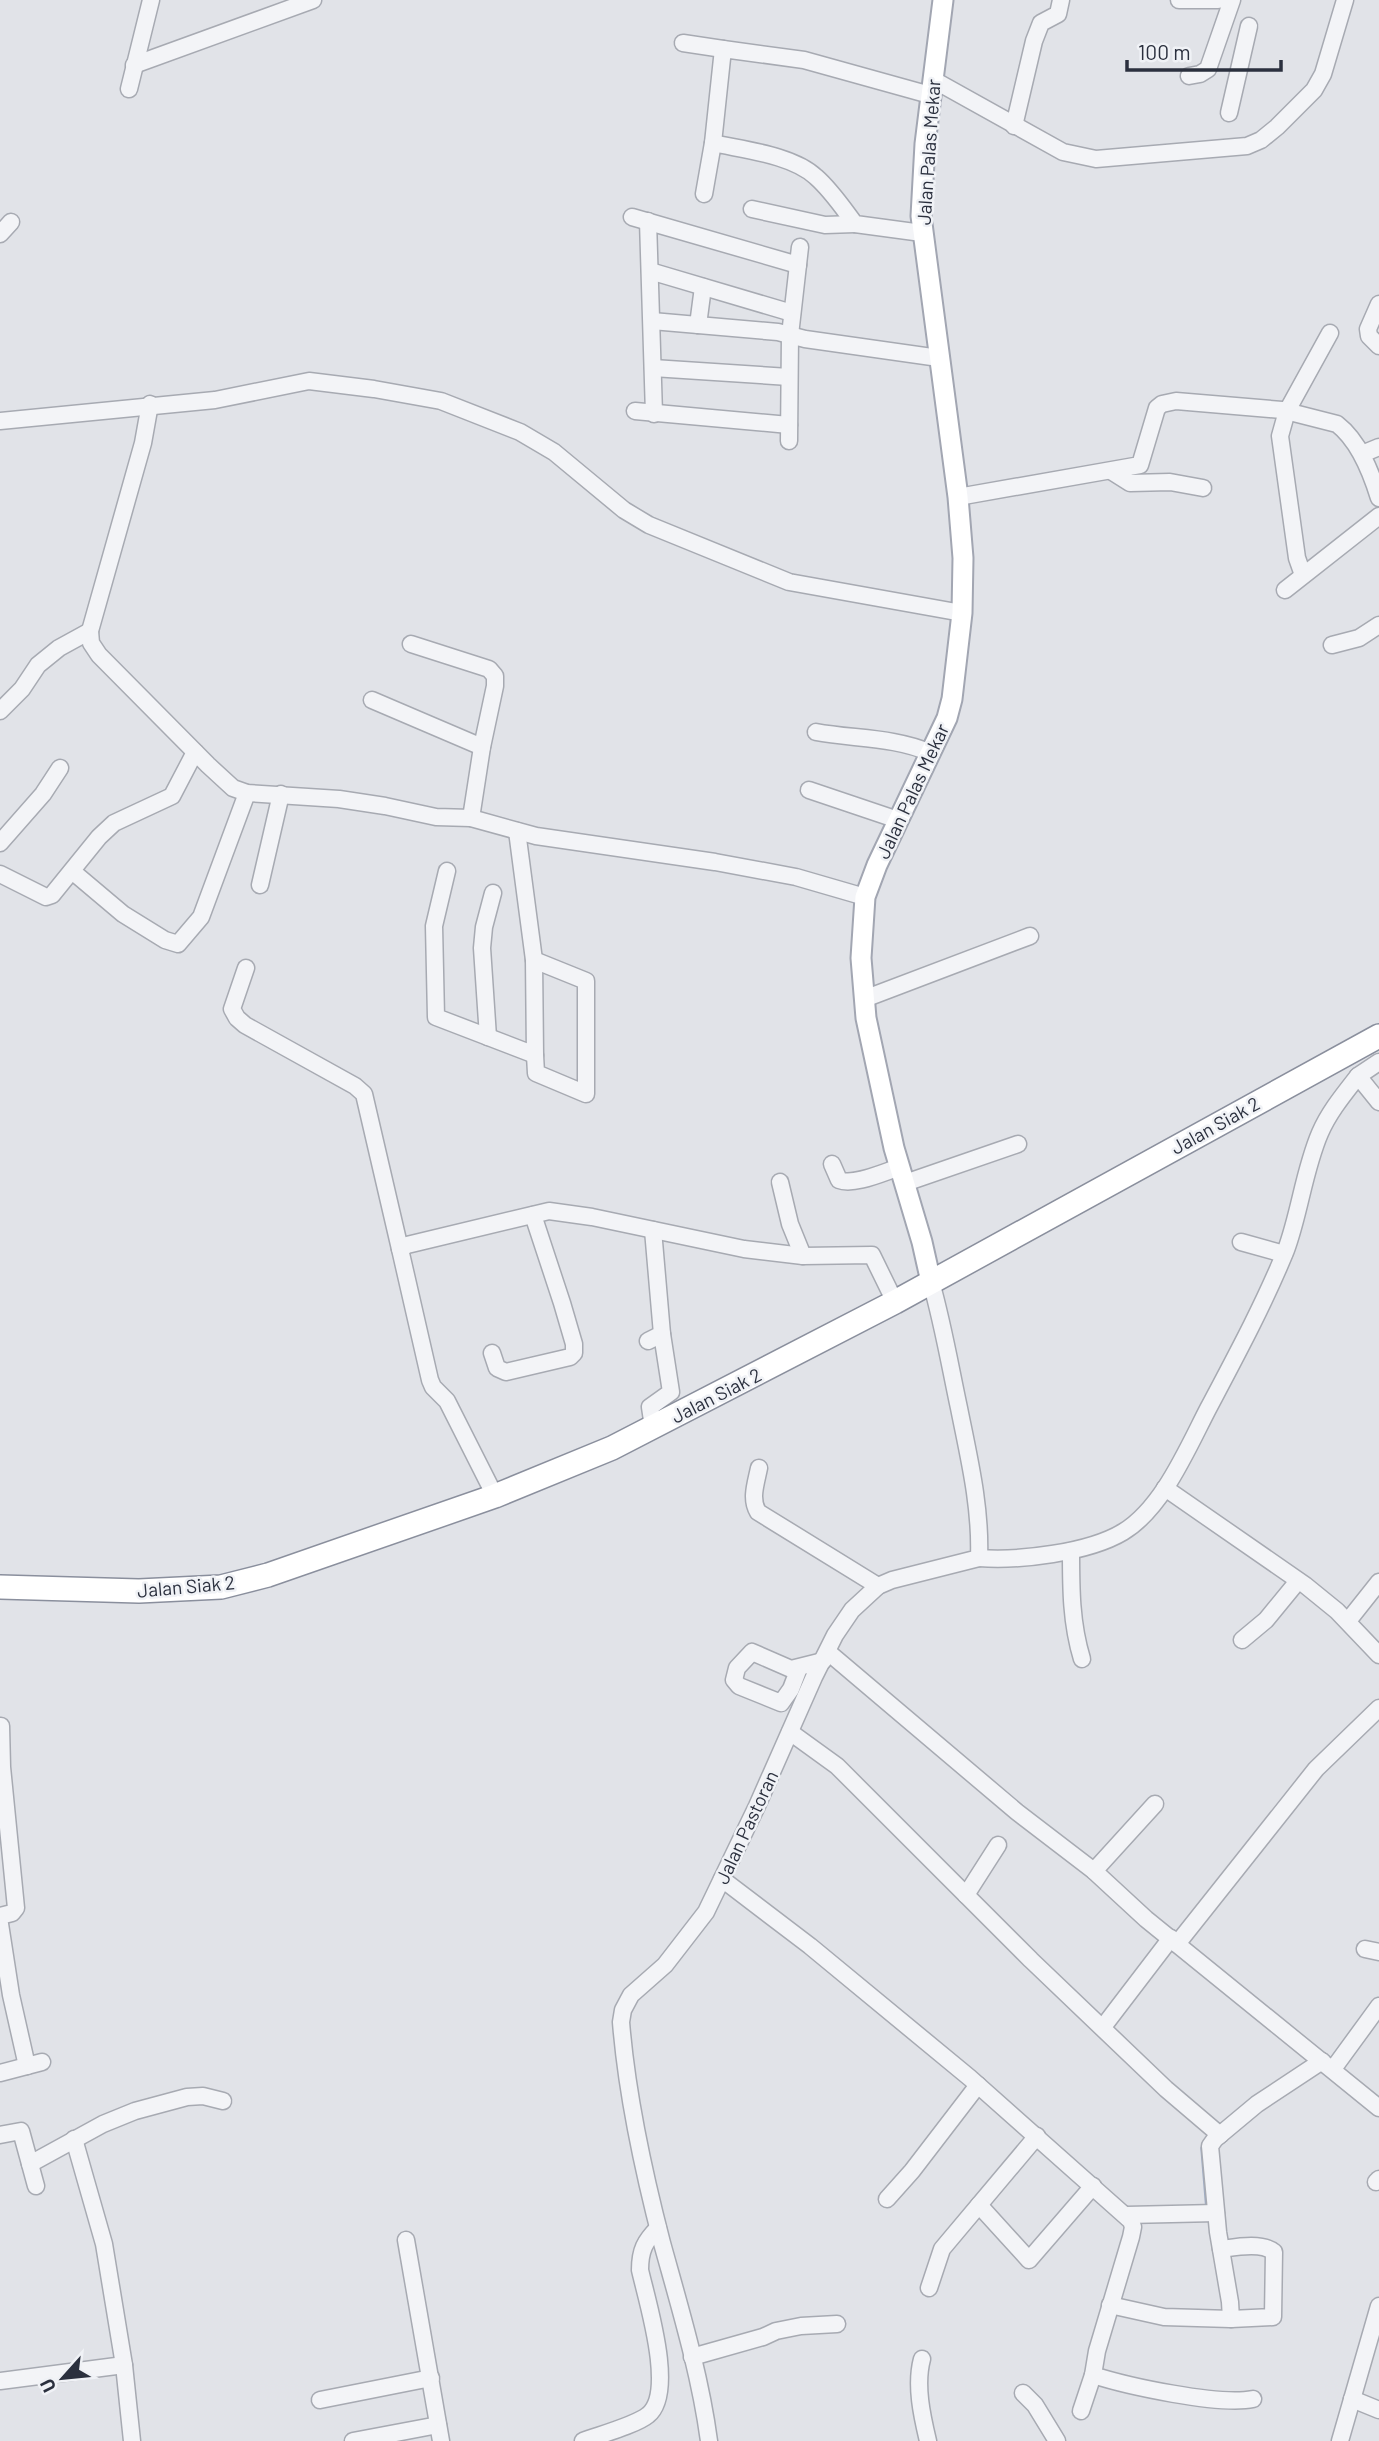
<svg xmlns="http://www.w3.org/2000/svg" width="1379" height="2441" viewBox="0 0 1379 2441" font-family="Barlow,sans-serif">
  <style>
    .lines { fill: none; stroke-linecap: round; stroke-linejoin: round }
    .stream { stroke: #a0adc4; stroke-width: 3.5 }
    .minor-casing { stroke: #a7aab2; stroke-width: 19 }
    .major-casing { stroke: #a2a6b2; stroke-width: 23 }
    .highway-casing { stroke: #8a8f9d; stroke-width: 26 }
    .minor { stroke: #f3f4f7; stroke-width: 16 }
    .major { stroke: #fff; stroke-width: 19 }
    .highway { stroke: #fff; stroke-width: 23 }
    .labels { text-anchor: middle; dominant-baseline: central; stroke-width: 5; stroke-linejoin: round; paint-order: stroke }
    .street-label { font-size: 19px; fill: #2b303e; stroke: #f0f2f6 }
  </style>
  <rect width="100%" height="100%" fill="#e1e3e8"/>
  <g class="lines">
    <path class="stream" d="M1205,2145L1202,2148L1207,2209"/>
    <g class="minor-casing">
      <g id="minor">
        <path d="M1179,0H1218"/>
        <path d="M683,43L723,49"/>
        <path d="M134,65L313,0"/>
        <path d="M1189,76L1200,74L1208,69L1232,0"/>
        <path d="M932,79L1063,152L1096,159L1247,146L1261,140L1277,127L1314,90L1323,74L1345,0"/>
        <path d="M129,89L151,0"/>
        <path d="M1229,113L1249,26"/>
        <path d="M1014,126L1034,41L1041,23L1058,14L1061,0"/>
        <path d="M713,143L723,49L804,60L930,95"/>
        <path d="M704,194L713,143C744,150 793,155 816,177C831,190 843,208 855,224L922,233"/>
        <path d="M752,209L825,225L855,224"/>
        <path d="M632,217L798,265"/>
        <path d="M648,221L654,414"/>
        <path d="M0,234L11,222"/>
        <path d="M650,271L792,313"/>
        <path d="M1379,304L1368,329L1369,336L1379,346"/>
        <path d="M652,321L778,332L805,339L939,358"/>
        <path d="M698,325L703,287"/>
        <path d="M653,368L789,377"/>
        <path d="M150,404L143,443L90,631L91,643L99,655L208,765L233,788L247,793L339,799L385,806L436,817L471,818L536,836L715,862L796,877L865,897"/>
        <path d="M635,411L789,425"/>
        <path d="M0,421L215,400L309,381L374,389L441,401L520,432L554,452L624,510L649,525L789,582L962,613"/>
        <path d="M789,441L790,335L800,247"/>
        <path d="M1362,454L1379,447"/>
        <path d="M1111,471L1130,483L1170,482L1203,488"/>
        <path d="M958,497L1140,465L1157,408L1162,404L1176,401L1282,410L1337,424C1359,441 1371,472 1379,498"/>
        <path d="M1303,575L1297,558L1280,436L1287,411L1330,333"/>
        <path d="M1285,590L1379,516"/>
        <path d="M411,644L489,669L495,676V686L482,747L471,818"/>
        <path d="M1332,645L1359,638L1379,625"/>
        <path d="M372,700L482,747"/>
        <path d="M0,711L22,689L38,665L59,648L90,631"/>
        <path d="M816,732C854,739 895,737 931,753"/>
        <path d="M809,790L898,820"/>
        <path d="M0,843L43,794L60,768"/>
        <path d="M72,871L123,914L165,940L178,944L201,917L247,793"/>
        <path d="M447,871L434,926L436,1017L535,1055L534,960L517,831"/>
        <path d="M0,874L46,897L52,895L99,837L114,823L172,796L195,752"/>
        <path d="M260,885L281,794"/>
        <path d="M534,960L586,981V1094L536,1073L535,1055"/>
        <path d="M246,968L232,1009L237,1018L245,1025L355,1086L364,1094L400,1249"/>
        <path d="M864,999L1030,936"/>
        <path d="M488,1037L482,948L484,927L493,893"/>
        <path d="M1358,1076L1379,1062"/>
        <path d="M832,1164L839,1180C854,1186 884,1172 900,1167"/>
        <path d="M780,1182L790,1224L803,1256"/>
        <path d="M905,1183L1018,1144"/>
        <path d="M1241,1242L1284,1254"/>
        <path d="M648,1341L662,1334L653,1230"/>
        <path d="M492,1353L497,1368L506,1372L570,1357L574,1353V1344L562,1303L533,1215"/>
        <path d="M653,1427L650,1407L671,1392L662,1334"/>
        <path d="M759,1468C756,1483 750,1499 758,1512L878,1586"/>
        <path d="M1165,1488L1305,1585L1337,1611L1379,1655"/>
        <path d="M495,1496L447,1401L433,1387L430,1380L400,1249L407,1245L549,1211L592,1217L744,1249L803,1256L872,1255L895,1302"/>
        <path d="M1071,1551C1071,1588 1071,1623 1082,1659"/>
        <path d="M979,1558C1018,1561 1088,1553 1123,1532C1163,1508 1188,1447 1209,1407C1236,1356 1264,1304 1286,1250C1300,1212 1304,1170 1320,1133C1329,1112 1344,1094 1358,1076L1379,1102"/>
        <path d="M1348,1621L1379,1582"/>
        <path d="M1242,1640L1266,1620L1298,1581"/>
        <path d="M828,1652L1017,1812L1094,1871L1146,1919L1379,2108"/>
        <path d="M799,1668L791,1689L781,1703L739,1686L734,1680L737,1668L752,1652L791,1669L823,1661"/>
        <path d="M790,1732L837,1766L1031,1960L1166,2089L1220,2135"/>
        <path d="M1094,1871L1155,1804"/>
        <path d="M722,1879L810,1946L970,2078L1131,2221L1133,2227L1131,2237L1097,2351L1093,2375C1127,2386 1219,2406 1253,2399"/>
        <path d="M966,1895L998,1845"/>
        <path d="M0,1916L12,1913L16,1908L2,1767L1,1726"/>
        <path d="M0,1924L11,1995L27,2066"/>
        <path d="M1177,1944L1316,1769L1379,1708"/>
        <path d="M1365,1949L1379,1952"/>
        <path d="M1103,2027L1171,1938"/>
        <path d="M1333,2069L1379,2006"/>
        <path d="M0,2073L42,2062"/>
        <path d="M0,2135L21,2131L36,2186"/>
        <path d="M74,2139L104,2244L124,2365L132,2441"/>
        <path d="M30,2164L103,2124L135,2111L187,2097L203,2096L223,2101"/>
        <path d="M1376,2182L1379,2179"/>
        <path d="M887,2199L912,2171L978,2085"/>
        <path d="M979,2205L1029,2260L1093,2186"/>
        <path d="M1127,2215L1216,2213"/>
        <path d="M406,2240L441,2441"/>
        <path d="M1221,2249C1236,2247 1262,2242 1274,2252L1273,2317L1231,2319"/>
        <path d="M929,2288L942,2249L1037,2136"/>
        <path d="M1110,2305L1164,2317L1231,2319L1230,2302L1218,2232L1210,2146L1215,2139L1257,2104L1322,2061"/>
        <path d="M692,2357L763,2337L776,2331L801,2326L837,2324"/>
        <path d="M922,2359C915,2385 922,2416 928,2441"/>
        <path d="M0,2381L124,2365"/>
        <path d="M1023,2393L1035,2405L1057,2441"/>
        <path d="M1352,2399L1379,2410"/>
        <path d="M320,2400L431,2378"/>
        <path d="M1081,2411L1093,2375"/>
        <path d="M353,2441L438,2425"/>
        <path d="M583,2441C599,2435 636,2425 648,2415C676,2393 647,2301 640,2270C640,2250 645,2241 658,2228"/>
        <path d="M709,2441C700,2374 680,2308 662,2243C643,2170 627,2097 621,2022L623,2010L631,1995L665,1965L706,1912L757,1806L814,1677L835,1635L852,1610L878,1586L892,1580L979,1558C981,1507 969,1458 959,1408C950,1366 943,1324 931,1282"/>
        <path d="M1340,2441L1379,2306"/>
      </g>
    </g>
    <g class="major-casing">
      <path id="major" d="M931,1282L922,1242L894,1148L866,1018L861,958L865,897L877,865L947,718L952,699L962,613L963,558L958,497L921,216L925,144L943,0"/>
    </g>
    <g class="highway-casing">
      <path id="highway" d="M0,1587L139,1591L221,1587L268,1575L495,1496L612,1448L895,1302L1379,1036"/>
    </g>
    <use href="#minor" class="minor"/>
    <use href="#major" class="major"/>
    <use href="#highway" class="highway"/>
  </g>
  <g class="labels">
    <g class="street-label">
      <text transform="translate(928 152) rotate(-86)">Jalan Palas Mekar</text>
      <text transform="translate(912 791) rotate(-65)">Jalan Palas Mekar</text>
      <text transform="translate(1215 1125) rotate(-29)">Jalan Siak 2</text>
      <text transform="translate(716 1395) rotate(-27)">Jalan Siak 2</text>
      <text transform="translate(186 1586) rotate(-5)">Jalan Siak 2</text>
      <text transform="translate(746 1827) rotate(-65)">Jalan Pastoran</text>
    </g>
  </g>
  <g transform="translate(63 2378) rotate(243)" stroke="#f0f2f6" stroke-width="5" paint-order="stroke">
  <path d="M0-5L12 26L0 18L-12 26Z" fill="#2b303e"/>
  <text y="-10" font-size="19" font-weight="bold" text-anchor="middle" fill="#2b303e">U</text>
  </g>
  <path d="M1127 60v10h154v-10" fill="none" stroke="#2b303e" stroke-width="3.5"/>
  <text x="1138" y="60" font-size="21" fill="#2b303e" stroke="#f0f2f6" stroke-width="5" paint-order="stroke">100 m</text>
</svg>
